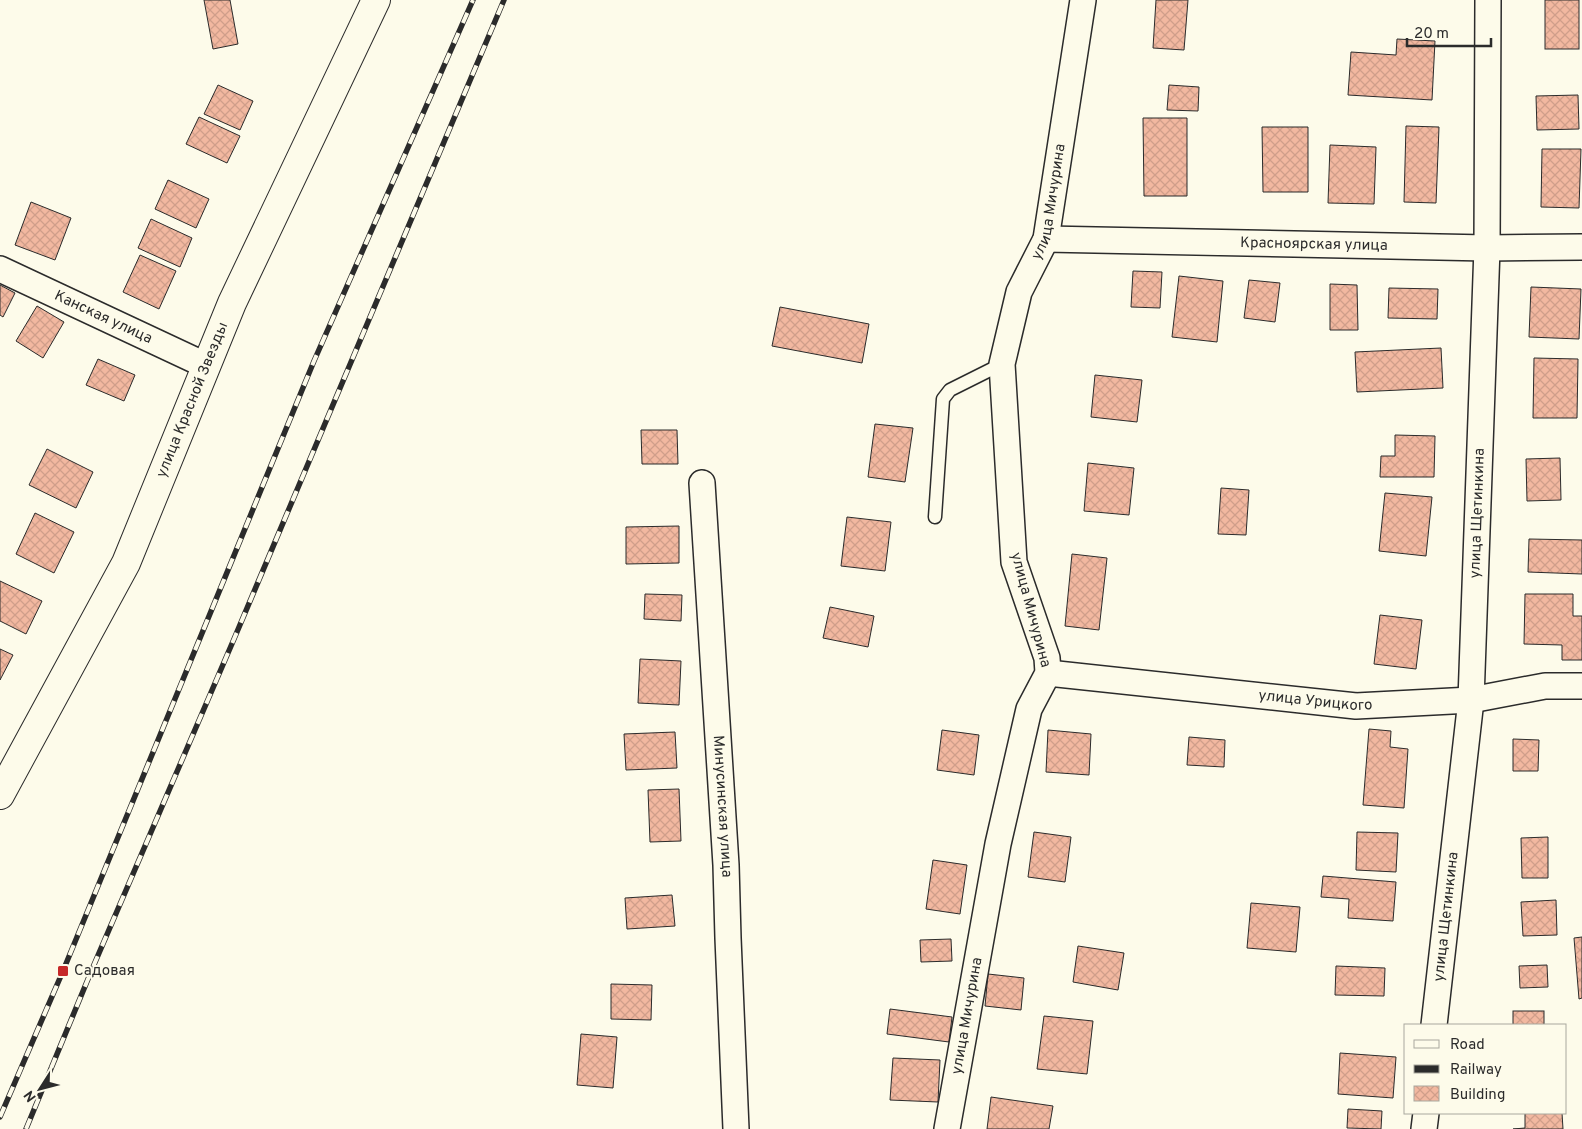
<svg xmlns="http://www.w3.org/2000/svg" width="1582" height="1129" viewBox="0 0 1582 1129" font-family="Overpass,sans-serif">
  <style>
    .building { fill: url(#building-cross-hatch); stroke: #2b2b2b }
    .lines { fill: none; stroke-linecap: round; stroke-linejoin: round }
    .lane-casing { stroke: #2b2b2b; stroke-width: 15 }
    .street-casing { stroke: #2b2b2b; stroke-width: 28 }
    .secondary-casing { stroke: #2b2b2b; stroke-width: 30 }
    .lane { stroke: #fdfbea; stroke-width: 12 }
    .street { stroke: #fdfbea; stroke-width: 25 }
    .secondary { stroke: #fdfbea; stroke-width: 28 }
    .rail-casing { stroke: #2b2b2b; stroke-width: 5.5 }
    .rail { stroke: #fdfbea; stroke-width: 4; stroke-dasharray: 11; stroke-linecap: butt }
    .poi-dot { fill: #c62828; stroke: #fdfbea; stroke-width: 2 }
    .labels { text-anchor: middle; dominant-baseline: central; stroke-width: 4; stroke-linejoin: round; paint-order: stroke }
    .street-label { font-size: 15px; fill: #2b2b2b; stroke: #fdfbea }
    .poi-label { font-size: 15px; fill: #2b2b2b; stroke: #fdfbea; text-anchor: start }
  </style>
  <defs>
    <pattern id="building-cross-hatch" width="8" height="8" patternUnits="userSpaceOnUse" patternTransform="scale(1.25)"><rect width="8" height="8" fill="#f2b8a0"/><path d="M0 0l8 8M0 8l8-8" fill="none" stroke="#d09e8a"/></pattern>
  </defs>
  <rect width="100%" height="100%" fill="#fdfbea"/>
  <g class="building">
    <path d="M204,0H230L238,44L213,49Z"/>
    <path d="M1156,0H1188L1184,50L1153,48Z"/>
    <rect x="1545" y="0" width="34" height="49"/>
    <path d="M1397,39L1435,41L1432,100L1348,95L1351,52L1396,55Z"/>
    <path d="M218,85L253,101L240,130L204,114Z"/>
    <path d="M1169,85L1199,87L1198,111L1167,110Z"/>
    <path d="M1578,95L1579,129L1537,130L1536,96Z"/>
    <path d="M199,117L240,136L227,163L186,144Z"/>
    <path d="M1143,118H1187V196H1144Z"/>
    <path d="M1406,126L1439,127L1436,203L1404,202Z"/>
    <path d="M1262,127H1308V192H1263Z"/>
    <path d="M1330,145L1376,147L1374,204L1328,203Z"/>
    <path d="M1542,149H1581L1579,208L1541,207Z"/>
    <path d="M168,180L209,199L196,228L155,209Z"/>
    <path d="M31,202L71,218L55,260L15,245Z"/>
    <path d="M151,219L192,238L180,267L138,248Z"/>
    <path d="M140,255L176,271L159,309L123,292Z"/>
    <path d="M1133,271L1162,272L1160,308L1131,307Z"/>
    <path d="M1179,276L1223,281L1217,342L1172,337Z"/>
    <path d="M1249,280L1280,283L1275,322L1244,318Z"/>
    <path d="M1330,284L1357,285L1358,330H1330Z"/>
    <path d="M0,285L15,293L3,317L0,315Z"/>
    <path d="M1531,287L1581,289L1579,339L1529,337Z"/>
    <path d="M1389,288L1438,289L1437,319L1388,318Z"/>
    <path d="M37,306L64,322L43,358L16,341Z"/>
    <path d="M780,307L869,324L862,363L772,346Z"/>
    <path d="M1441,348L1443,388L1357,392L1355,352Z"/>
    <path d="M1534,358L1578,359L1577,418H1533Z"/>
    <path d="M98,359L135,375L124,401L86,385Z"/>
    <path d="M1095,375L1142,380L1137,422L1091,417Z"/>
    <path d="M875,424L913,428L905,482L868,477Z"/>
    <path d="M641,430H677L678,464H642Z"/>
    <path d="M1395,435L1435,436L1434,477H1380L1381,456H1395Z"/>
    <path d="M47,449L93,472L76,508L29,485Z"/>
    <path d="M1560,458L1561,500L1527,501L1526,459Z"/>
    <path d="M1088,463L1134,468L1129,515L1084,511Z"/>
    <path d="M1221,488L1249,490L1246,535L1218,534Z"/>
    <path d="M1385,493L1432,497L1426,556L1379,551Z"/>
    <path d="M35,513L74,532L54,573L16,554Z"/>
    <path d="M847,517L891,522L885,571L841,566Z"/>
    <path d="M679,526V563L626,564V527Z"/>
    <path d="M1529,539L1582,540V574L1528,572Z"/>
    <path d="M1072,554L1107,558L1099,630L1065,626Z"/>
    <path d="M0,581L42,601L26,634L0,621Z"/>
    <path d="M645,594L682,595L681,621L644,619Z"/>
    <path d="M1525,594H1573V616H1582V660H1562V645L1524,644Z"/>
    <path d="M830,607L874,616L868,647L823,638Z"/>
    <path d="M1380,615L1422,620L1416,669L1374,664Z"/>
    <path d="M0,649L13,655L0,680Z"/>
    <path d="M640,659L681,661L679,705L638,703Z"/>
    <path d="M1369,729L1391,731L1390,747L1408,749L1404,808L1363,805Z"/>
    <path d="M942,730L979,735L974,775L937,770Z"/>
    <path d="M1048,730L1091,734L1089,775L1046,772Z"/>
    <path d="M675,732L677,768L626,770L624,734Z"/>
    <path d="M1189,737L1225,740L1224,767L1187,765Z"/>
    <path d="M1513,739L1539,740L1538,771H1513Z"/>
    <path d="M679,789L681,841L650,842L648,790Z"/>
    <path d="M1034,832L1071,837L1065,882L1028,877Z"/>
    <path d="M1357,832L1398,833L1396,872L1356,870Z"/>
    <path d="M1548,837V878H1522L1521,838Z"/>
    <path d="M933,860L967,865L960,914L926,909Z"/>
    <path d="M1323,876L1396,882L1393,921L1348,918L1349,899L1321,897Z"/>
    <path d="M672,895L675,926L627,929L625,898Z"/>
    <path d="M1556,900L1557,935L1523,936L1521,902Z"/>
    <path d="M1251,903L1300,907L1296,952L1247,948Z"/>
    <path d="M1582,937V998L1579,999L1574,938Z"/>
    <path d="M951,939L952,961L921,962L920,940Z"/>
    <path d="M1078,946L1124,953L1118,990L1073,982Z"/>
    <path d="M1547,965L1548,987L1520,988L1519,966Z"/>
    <path d="M1336,966L1385,968L1384,996L1335,995Z"/>
    <path d="M988,974L1024,978L1021,1010L985,1006Z"/>
    <path d="M611,984L652,985L651,1020L611,1019Z"/>
    <path d="M890,1009L952,1017L949,1042L887,1034Z"/>
    <rect x="1513" y="1011" width="31" height="14"/>
    <path d="M1044,1016L1093,1021L1087,1074L1037,1069Z"/>
    <path d="M581,1034L617,1037L613,1088L577,1085Z"/>
    <path d="M1340,1053L1396,1057L1393,1098L1338,1094Z"/>
    <path d="M893,1058L940,1060L938,1102L890,1100Z"/>
    <path d="M991,1097L1053,1106L1049,1129H987Z"/>
    <path d="M1348,1109L1382,1111L1381,1129L1347,1128Z"/>
    <path d="M1525,1113H1562L1563,1129H1513L1525,1128Z"/>
  </g>
  <g class="lines">
    <g class="lane-casing">
      <path id="lane" d="M935,517L943,399L950,390L1002,364"/>
    </g>
    <g class="street-casing">
      <g id="street">
        <path id="s1" d="M1046,239L1487,248L1582,247"/>
        <path id="s2" d="M0,269L205,365"/>
        <path id="s3" d="M702,483L726,865L728,938L736,1129"/>
        <path id="s4" d="M1048,673L1356,706L1471,700L1545,686H1582"/>
        <path id="s5" d="M1434,1025L1471,700L1487,248L1488,0"/>
        <path id="s6" d="M947,1129L998,844L1029,709L1048,673L1047,658L1014,562L1002,364L1019,292L1046,239L1083,0"/>
        <path d="M1424,1129L1426,1113"/>
      </g>
    </g>
    <g class="secondary-casing">
      <g id="secondary">
        <path id="s7" d="M0,795L126,563L232,303L376,0"/>
      </g>
    </g>
    <use href="#lane" class="lane"/>
    <use href="#street" class="street"/>
    <use href="#secondary" class="secondary"/>
    <g class="rail-casing">
      <g id="rail">
        <path d="M0,1117L63,971L314,361L473,0"/>
        <path d="M26,1129L93,967L234,639L504,0"/>
      </g>
    </g>
    <use href="#rail" class="rail"/>
  </g>
  <rect class="poi-dot" x="57" y="965" width="12" height="12" rx="2.5"/>
  <g class="labels">
    <g class="street-label">
      <text stroke="none"><textPath href="#s6" startOffset="954">улица Мичурина</textPath></text>
      <text stroke="none"><textPath href="#s1" startOffset="268">Красноярская улица</textPath></text>
      <text stroke="none"><textPath href="#s2" startOffset="114">Канская улица</textPath></text>
      <text stroke="none"><textPath href="#s7" startOffset="440">улица Красной Звезды</textPath></text>
      <text stroke="none"><textPath href="#s5" startOffset="514">улица Щетинкина</textPath></text>
      <text transform="translate(1030 610) rotate(75)">улица Мичурина</text>
      <text stroke="none"><textPath href="#s4" startOffset="269">улица Урицкого</textPath></text>
      <text stroke="none"><textPath href="#s3" startOffset="324">Минусинская улица</textPath></text>
      <text stroke="none"><textPath href="#s5" startOffset="109">улица Щетинкина</textPath></text>
      <text stroke="none"><textPath href="#s6" startOffset="115">улица Мичурина</textPath></text>
    </g>
    <g class="poi-label">
      <text x="74" y="971">Садовая</text>
    </g>
  </g>
  <rect x="1404" y="1024" width="162" height="90" fill="#fdfbea" stroke="#a9a89e"/>
  <rect x="1414" y="1040" width="25" height="8" fill="#fdfbea" stroke="#a9a89e"/>
  <text x="1450" y="1049" font-size="15" fill="#2b2b2b">Road</text>
  <rect x="1414" y="1065" width="25" height="8" fill="#2b2b2b" stroke="#a9a89e"/>
  <text x="1450" y="1074" font-size="15" fill="#2b2b2b">Railway</text>
  <rect x="1414" y="1086" width="25" height="15" fill="url(#building-cross-hatch)" stroke="#a9a89e"/>
  <text x="1450" y="1099" font-size="15" fill="#2b2b2b">Building</text>
  <g transform="translate(40 1089) rotate(234)" stroke="#fdfbea" stroke-width="4" paint-order="stroke">
  <path d="M0-4L9 19L0 12L-9 19Z" fill="#2b2b2b"/>
  <text y="-8" font-size="14" font-weight="bold" text-anchor="middle" fill="#2b2b2b">N</text>
  </g>
  <path d="M1407 38v8h84v-8" fill="none" stroke="#2b2b2b" stroke-width="2.5"/>
  <text x="1414" y="38" font-size="15" fill="#2b2b2b" stroke="#fdfbea" stroke-width="4" paint-order="stroke">20 m</text>
</svg>
